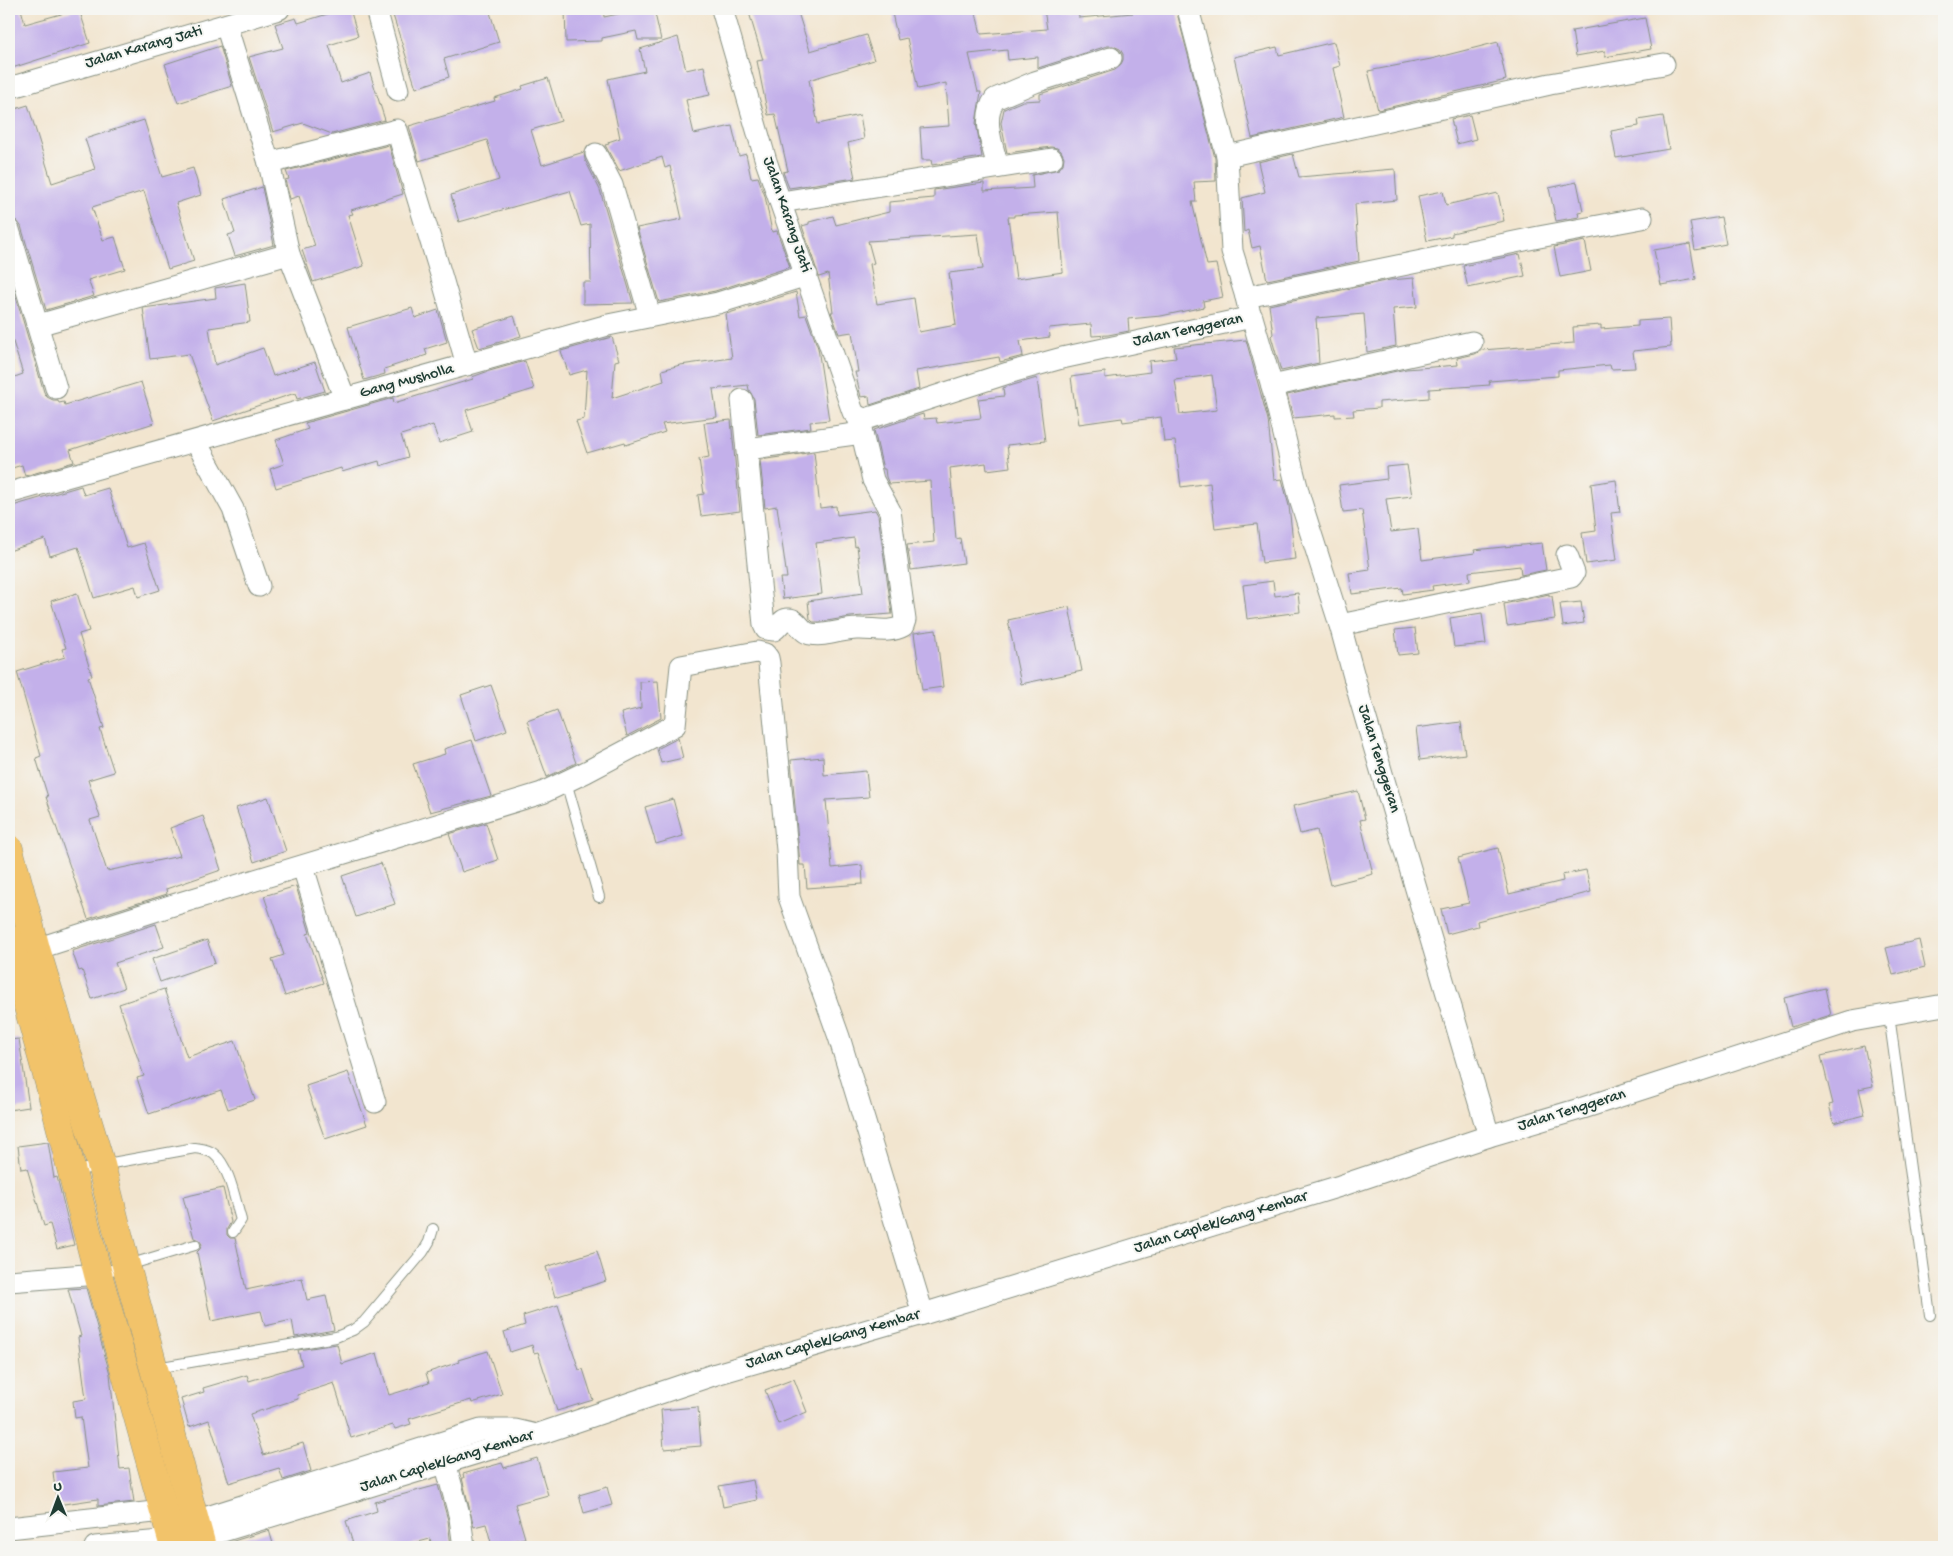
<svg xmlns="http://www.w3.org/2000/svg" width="1953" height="1556" viewBox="0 0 1953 1556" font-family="'Gochi Hand',sans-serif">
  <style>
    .building { fill: #c3b0ea; fill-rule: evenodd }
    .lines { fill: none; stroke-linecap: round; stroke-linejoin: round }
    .lane-casing { stroke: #889182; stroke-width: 12 }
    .street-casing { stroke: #889182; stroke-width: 23 }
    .highway-casing { stroke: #889182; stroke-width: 29 }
    .lane { stroke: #fff; stroke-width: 10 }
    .street { stroke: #fff; stroke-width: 21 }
    .highway { stroke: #f2c36a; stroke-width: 28 }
    .labels { text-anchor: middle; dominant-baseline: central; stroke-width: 4; stroke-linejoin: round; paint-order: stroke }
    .street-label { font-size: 16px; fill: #1f3d34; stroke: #f6f6f2 }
  </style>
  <rect width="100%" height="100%" fill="#f6f6f2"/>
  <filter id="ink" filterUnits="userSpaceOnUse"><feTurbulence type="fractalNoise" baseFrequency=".02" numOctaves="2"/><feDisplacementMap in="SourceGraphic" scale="10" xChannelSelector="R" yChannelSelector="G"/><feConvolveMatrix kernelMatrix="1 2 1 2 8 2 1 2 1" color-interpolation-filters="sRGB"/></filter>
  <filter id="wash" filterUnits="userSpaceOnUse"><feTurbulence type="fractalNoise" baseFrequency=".0096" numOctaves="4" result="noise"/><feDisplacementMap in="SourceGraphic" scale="20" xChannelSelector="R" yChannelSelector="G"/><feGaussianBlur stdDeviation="1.12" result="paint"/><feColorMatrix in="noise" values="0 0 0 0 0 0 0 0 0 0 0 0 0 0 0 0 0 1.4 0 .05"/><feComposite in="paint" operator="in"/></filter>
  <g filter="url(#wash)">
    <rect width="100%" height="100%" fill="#f2e5cf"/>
    <g id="blocks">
      <g class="building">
        <path d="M9,9H21L25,24L79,9L90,43L9,69Z"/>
        <path d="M344,9H350L358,36L329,45L341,83L370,73L385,120L332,134L303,123L273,132L249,57L283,48L275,24L296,18L298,23Z"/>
        <path d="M391,9H489L499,42L444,59L449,77L416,88Z"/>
        <path d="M565,9H603L604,17L641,9H654L661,40H638L636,31L602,38V41L566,42Z"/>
        <path d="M748,9H797L810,51L866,35L874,60L809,80L818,124L860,115L864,139L848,143L855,178L789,188L783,172L788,171L775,114L768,115L757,61L763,60Z"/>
        <path d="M909,9H975L981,34L1047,29L1044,9H1078L1079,18L1133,13L1132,9H1176L1215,158L1216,181L1194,182L1196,202H1192L1207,265L1216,264L1223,297L1203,301L1204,307L1161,316L1128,319L1129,331L1108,335L1092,336L1091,324L1049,328L1050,337L1020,341L1023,356L1000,362L999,357L916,371L919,389L870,405L869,396L861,397L855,372H858L852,332L839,334L831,312H833L828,274L819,277L802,226L809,224V222L833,216L836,225L889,212V202L934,198V190L984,183V191L1033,188L1032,175L1059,169L1063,164L1064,157L1061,151L1057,148L1051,147L1007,153L1001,123L1004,109L1023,101L1040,100V94L1115,70L1120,66L1123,60V54L1120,49L1113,46H1107L1038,68V57L1008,60L1007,50L969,54L978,92H981L976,123L982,157L932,165L931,160H922L920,128L949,126L946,83L918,89L907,38L898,40L892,13ZM1058,212L1063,272L1016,279L1008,217H1014V215ZM978,234L983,269L949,273L956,325L919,332L914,298L877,304L870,264L874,263L868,241Z"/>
        <path d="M1645,18L1651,49L1605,57V51L1576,56L1572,31Z"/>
        <path d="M678,37L686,70L704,66L710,95L686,100L694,134L732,126L739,156L746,154L751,178L758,177L765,196L772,232L777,231L790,267L715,291L659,302L637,228L682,219L670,166L665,168L662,157L619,171L605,145L609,144L608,142L620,138L608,79L645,71L640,49Z"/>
        <path d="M1334,42L1340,66L1333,68L1344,117L1252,138L1234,57L1277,47L1279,55Z"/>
        <path d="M1498,42L1506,80L1378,110L1368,71L1431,59Z"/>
        <path d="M220,46L232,86L178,103L165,64Z"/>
        <path d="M548,78L561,121L531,130L542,165L584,152L585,160L600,190L633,303L583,304V282H591L590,224L581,226L570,191L459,222L451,195L499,180L487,140L419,161L409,126L495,101L494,98L523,89L522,86Z"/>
        <path d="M28,105L52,183L95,169L85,139L144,120L162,177L193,168L201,195L176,203L194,261L168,269L144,191L92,207L103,240L115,237L125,269L88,280L94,296L46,310L21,226L17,221L9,218V111Z"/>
        <path d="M1470,115L1476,139L1457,144L1451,119Z"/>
        <path d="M1663,116L1669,149L1616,158L1611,131L1639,126L1638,120Z"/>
        <path d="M389,145L403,194L351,210L353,214L348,215L364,266L313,282L302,250L315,246L299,196L290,199L285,180L289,179L286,171Z"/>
        <path d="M1293,154L1299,177L1395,169L1397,200L1355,204L1359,261L1267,280L1260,246L1252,248L1248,230L1244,232L1242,198L1265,192L1258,162Z"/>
        <path d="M1577,182L1583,211L1578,212L1579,217L1556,221L1549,188Z"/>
        <path d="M262,187L274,245L235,256L228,235L235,233L224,199Z"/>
        <path d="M1443,191L1446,205L1498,193L1504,221L1474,227V228L1452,233V236L1427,241L1418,196Z"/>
        <path d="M1721,217L1726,244L1695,250L1690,222Z"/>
        <path d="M1585,241L1591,271L1560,277L1554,247Z"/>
        <path d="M1690,244L1696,279L1661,285L1654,250Z"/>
        <path d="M1520,254L1525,276L1468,288L1463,266Z"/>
        <path d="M9,273L44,392L47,397L53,400H58L59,403L64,402L65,405L141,382L154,423L70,450L74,462L25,476L22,465L9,469V379L23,374L9,329Z"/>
        <path d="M1414,278L1417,307L1393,309L1396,346L1367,352L1364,314L1316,318L1319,363L1281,371L1271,336L1273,334L1269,305L1390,280Z"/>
        <path d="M245,283L250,322L209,328L215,365L263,348L273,376L315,362L325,391L297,399L295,393L213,421L189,354L150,359L143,308L216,298L215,288Z"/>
        <path d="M796,292L800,316L806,315L818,348L829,420L810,422L811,428L758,435L754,399L749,390L748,385L713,389L717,417L662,424L665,432L626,445L625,442L587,453L576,421L584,419L587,370L569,375L561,351L612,337L619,360L615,361L612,398L664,381L662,370L680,365L732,358L726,314Z"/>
        <path d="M412,308L415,318L438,310L447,342L425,349L427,355L384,369L385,374L364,380L348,327Z"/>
        <path d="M514,316L521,336L479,348L472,329Z"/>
        <path d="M1669,319L1671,347L1633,351L1635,368L1611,369L1610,365L1558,370V376L1489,381L1490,385L1429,389V398L1379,402V408L1353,410L1354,416L1335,417V414L1293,418L1287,395L1406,369L1458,365L1457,358L1475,354L1482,350L1574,343L1573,327L1601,325V329L1638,326V321Z"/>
        <path d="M1246,340L1268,420L1274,480L1282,479L1289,506L1295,559L1262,563L1257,524L1215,529L1210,483L1181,487L1175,441L1164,442L1161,417L1123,422L1122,418L1079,424L1076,406L1075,407L1071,377L1105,372V378L1150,372L1149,361L1176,358L1174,347ZM1212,375L1217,410L1180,414L1175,380Z"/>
        <path d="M525,361L534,389L466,410L473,432L439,443L433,425L401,435L408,457L380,466L379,461L342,472L341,468L276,488L270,469L284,464L276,440L308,429L305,423L393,398L394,403L473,379L472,377L486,372Z"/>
        <path d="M1037,378L1045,441L1007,445L1010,467L987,470L986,463L950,468L956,539L960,538L964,563L911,570L907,545L934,542L930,481L889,484L886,477L885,469H883L874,430L923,414L924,419L936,418L937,423L981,418L978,399L1004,396L1003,388Z"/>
        <path d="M731,420L740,511L701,516L698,495L704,494L699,459L709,457L704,423Z"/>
        <path d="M814,452L820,508L836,506L837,515L875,510L878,515L892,614L850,617L821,622H813L810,619L808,601L863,593L857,546L855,547L854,538L816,543L822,594L783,599L780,578H787L777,506L765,508L760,460Z"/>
        <path d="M1407,465L1412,496L1386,499L1391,532L1418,529L1422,560L1475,553L1474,550L1542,543L1546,570L1521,575L1520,566L1469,572L1470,581L1432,586L1433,590L1403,594L1402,588L1352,594L1349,573L1370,570L1362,510L1343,512L1339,485L1387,479L1386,467Z"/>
        <path d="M1616,480L1620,512L1611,513L1617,560L1586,564L1582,533L1596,531L1591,484Z"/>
        <path d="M81,486L84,495L108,488L127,548L144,543L160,590L138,597L135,586L94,598L78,547L50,556L45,539L9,551V507Z"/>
        <path d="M1273,581L1275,596L1298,593L1300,612L1247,619L1243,585Z"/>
        <path d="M77,593L89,631L79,634L92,676L88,677L104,728L100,729L114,772L88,780L100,817L90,820L107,871L180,856L170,828L203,816L221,870L166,889L167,894L88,919L46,797H48L36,758L41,756L17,672L65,657L62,649L66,648L51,601Z"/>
        <path d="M1549,594V596H1552L1555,619L1507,626L1504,604Z"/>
        <path d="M1581,602L1584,623L1563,626L1560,604Z"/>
        <path d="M1069,607L1082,671L1021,684L1008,620Z"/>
        <path d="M1482,613L1486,644L1454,647L1450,618Z"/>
        <path d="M1415,628L1418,653L1398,655L1395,630Z"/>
        <path d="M936,630L943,687L922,690L914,633Z"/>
        <path d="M658,681L661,718L627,736L621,713L641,708L640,682Z"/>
        <path d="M491,685L507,730L476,741L461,695Z"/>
        <path d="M557,710L576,763L547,777L527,721Z"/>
        <path d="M1461,722L1465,754L1420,760L1416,728Z"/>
        <path d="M678,738L683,758L661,763L657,749Z"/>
        <path d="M472,740L491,796L430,812L413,764L445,754L444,749Z"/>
        <path d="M823,757L824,775L866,771L869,797L826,800L832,868L862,865L863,884L807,888L805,865H800L791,760Z"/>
        <path d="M1358,791L1365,819L1360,820L1373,874L1330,885L1317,830L1300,834L1293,806Z"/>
        <path d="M268,797L286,851L254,862L236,808Z"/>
        <path d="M673,799L683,836L656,844L645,807Z"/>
        <path d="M486,823L498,860L462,872L449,834Z"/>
        <path d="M1498,848L1509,894L1563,881L1562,875L1586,870L1591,892L1477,921L1478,926L1447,934L1441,909L1469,903L1458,858Z"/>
        <path d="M381,863L395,904L356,917L342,876Z"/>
        <path d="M296,886L310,933L307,934L324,983L285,996L272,959L284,955L264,896Z"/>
        <path d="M156,924L164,947L115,963L124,988L92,999L82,970L79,971L72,951Z"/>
        <path d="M207,940L215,963L160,982L152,959Z"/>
        <path d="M1919,940L1925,967L1893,975L1886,948Z"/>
        <path d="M1825,988L1831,1015L1791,1027L1784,998Z"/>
        <path d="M164,989L187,1057L235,1041L255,1100L228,1109L221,1090L149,1114L137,1078L144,1076L119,1004Z"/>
        <path d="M19,1039L29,1107L9,1110V1040Z"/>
        <path d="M1864,1046L1873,1086L1859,1089L1865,1115L1834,1123L1829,1105L1833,1104L1821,1056Z"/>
        <path d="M348,1072L367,1125L325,1139L306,1086Z"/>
        <path d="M48,1142L54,1178L57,1177L74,1245L57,1249L50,1224L44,1226L27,1168L21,1169L18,1146Z"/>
        <path d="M223,1188L231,1222L227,1229V1235L230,1238H235L246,1290L302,1278L307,1300L326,1296L334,1330L295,1337L292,1320L265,1326L261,1311L211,1321L197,1252L200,1249L202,1244L199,1240L194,1238L183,1197Z"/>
        <path d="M597,1251L606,1281L555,1297L546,1267Z"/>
        <path d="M86,1288L110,1374L120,1469L129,1468L134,1502L98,1506V1499L57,1505L53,1472L88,1468L81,1417L75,1418L73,1401L86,1399L78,1337L81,1336L68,1289Z"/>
        <path d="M558,1305L579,1370L583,1369L593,1400L557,1411L538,1352L534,1353L532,1345L510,1352L504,1332L525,1325L523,1316Z"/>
        <path d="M337,1344L342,1364L377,1353L389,1395L429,1383L426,1373L459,1362L458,1360L488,1351L502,1394L472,1403L471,1400L409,1419L411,1424L395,1429L393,1425L351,1438L334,1383L297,1395L298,1399L250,1414L263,1455L303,1443L311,1471L283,1480L279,1468L229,1483L209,1420L189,1427L181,1399L204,1392L203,1388L247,1375L249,1381L302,1365L298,1350Z"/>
        <path d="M794,1379L807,1412L778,1424L765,1390Z"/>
        <path d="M698,1407L701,1446L664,1449L661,1410Z"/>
        <path d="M537,1458L548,1495L515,1504L525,1538L492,1546L486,1524L474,1527L462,1478H464L463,1474L502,1463L504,1468Z"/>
        <path d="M753,1480L757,1500L723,1507L719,1486Z"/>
        <path d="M438,1485L448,1520L451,1547H433L430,1539L400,1547H354L346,1521L377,1511L375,1502Z"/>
        <path d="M607,1487L612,1505L584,1513L579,1495Z"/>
        <path d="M269,1530L274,1547H222L221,1545Z"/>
      </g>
    </g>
  </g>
  <g filter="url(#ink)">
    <use href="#blocks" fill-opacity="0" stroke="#889182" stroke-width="1"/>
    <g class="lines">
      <g class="lane-casing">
        <g id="lane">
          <path d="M566,782L599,897"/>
          <path d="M1889,1015L1930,1315"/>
          <path d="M73,1172L101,1165L195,1148C201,1149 208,1149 214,1154C230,1167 235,1201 241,1220L233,1232"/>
          <path d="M98,1274L195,1245"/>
          <path d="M156,1368L336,1337L353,1330L364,1322L423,1252L429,1242L433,1229"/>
        </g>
      </g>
      <g class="street-casing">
        <g id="street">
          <path d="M376,9L398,90"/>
          <path d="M722,9L766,161L853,412L858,417L873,480L890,511L905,620L903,626C889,634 872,628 857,629C842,629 825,637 811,634C801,633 798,619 789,619C782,618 779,627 774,630L766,629L764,625L742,400"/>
          <path d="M1188,9L1227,156"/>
          <path d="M226,25L269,163L289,254L345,399"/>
          <path d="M9,88L279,9"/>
          <path d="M596,154L612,185L650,316"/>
          <path d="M269,163L397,130L442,278L467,365"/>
          <path d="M998,167C993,147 981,118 995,99L1035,82L1111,58"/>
          <path d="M781,202L1052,159"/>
          <path d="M9,230L56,388"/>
          <path d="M1246,297L1232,251L1227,156L1550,84L1664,64"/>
          <path d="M1249,310L1246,297L1539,237L1642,218"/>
          <path d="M38,325L289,254"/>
          <path d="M1272,386L1472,342"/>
          <path d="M858,417L866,419L1008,373L1062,358L1252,317L1272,386L1300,499L1340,625L1360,699L1489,1136"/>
          <path d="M196,442L233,509L259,586"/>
          <path d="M747,449L862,433"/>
          <path d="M9,493L608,325L718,303L807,275"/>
          <path d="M1340,625L1571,577L1574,573L1567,555"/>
          <path d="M303,867L375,1102"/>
          <path d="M36,949L170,906L542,793L586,772L675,725L681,666L757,652L765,654L768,658L769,663L787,850L789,897L839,1037L923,1314"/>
          <path d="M9,1281L98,1274"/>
          <path d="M445,1462L460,1518L464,1547"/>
          <path d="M195,1521L481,1430H515L532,1434"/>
          <path d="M9,1528L163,1511"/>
          <path d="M185,1544L200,1538L536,1435L716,1374L923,1314L1340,1186L1489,1136L1583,1108L1852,1021L1944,1005"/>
          <path d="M95,1547L172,1540"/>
        </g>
      </g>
      <g class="highway-casing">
        <g id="highway">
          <path d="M9,849L36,949L101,1165L126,1265L202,1547"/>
          <path d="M9,939L50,1086L98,1274L174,1547"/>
        </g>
      </g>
      <use href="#lane" class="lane"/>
      <use href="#street" class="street"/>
      <use href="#highway" class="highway"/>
    </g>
  </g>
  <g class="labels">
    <g class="street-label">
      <text transform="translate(144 48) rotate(-16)">Jalan Karang Jati</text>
      <text transform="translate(786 215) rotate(71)">Jalan Karang Jati</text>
      <text transform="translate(1188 331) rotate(-12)">Jalan Tenggeran</text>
      <text transform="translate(407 382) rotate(-15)">Gang Musholla</text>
      <text transform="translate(1378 759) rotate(73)">Jalan Tenggeran</text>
      <text transform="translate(1572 1111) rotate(-17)">Jalan Tenggeran</text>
      <text transform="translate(1221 1223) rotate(-17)">Jalan Caplek/Gang Kembar</text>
      <text transform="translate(833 1340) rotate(-16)">Jalan Caplek/Gang Kembar</text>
      <text transform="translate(447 1462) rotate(-17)">Jalan Caplek/Gang Kembar</text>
    </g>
  </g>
  <rect width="1953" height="1556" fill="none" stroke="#f6f6f2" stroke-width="30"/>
  <g transform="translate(58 1498) rotate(359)" stroke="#f6f6f2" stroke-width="4" paint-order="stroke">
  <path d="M0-4L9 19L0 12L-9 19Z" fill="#1f3d34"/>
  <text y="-8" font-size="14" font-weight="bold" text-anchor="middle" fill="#1f3d34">U</text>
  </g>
</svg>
